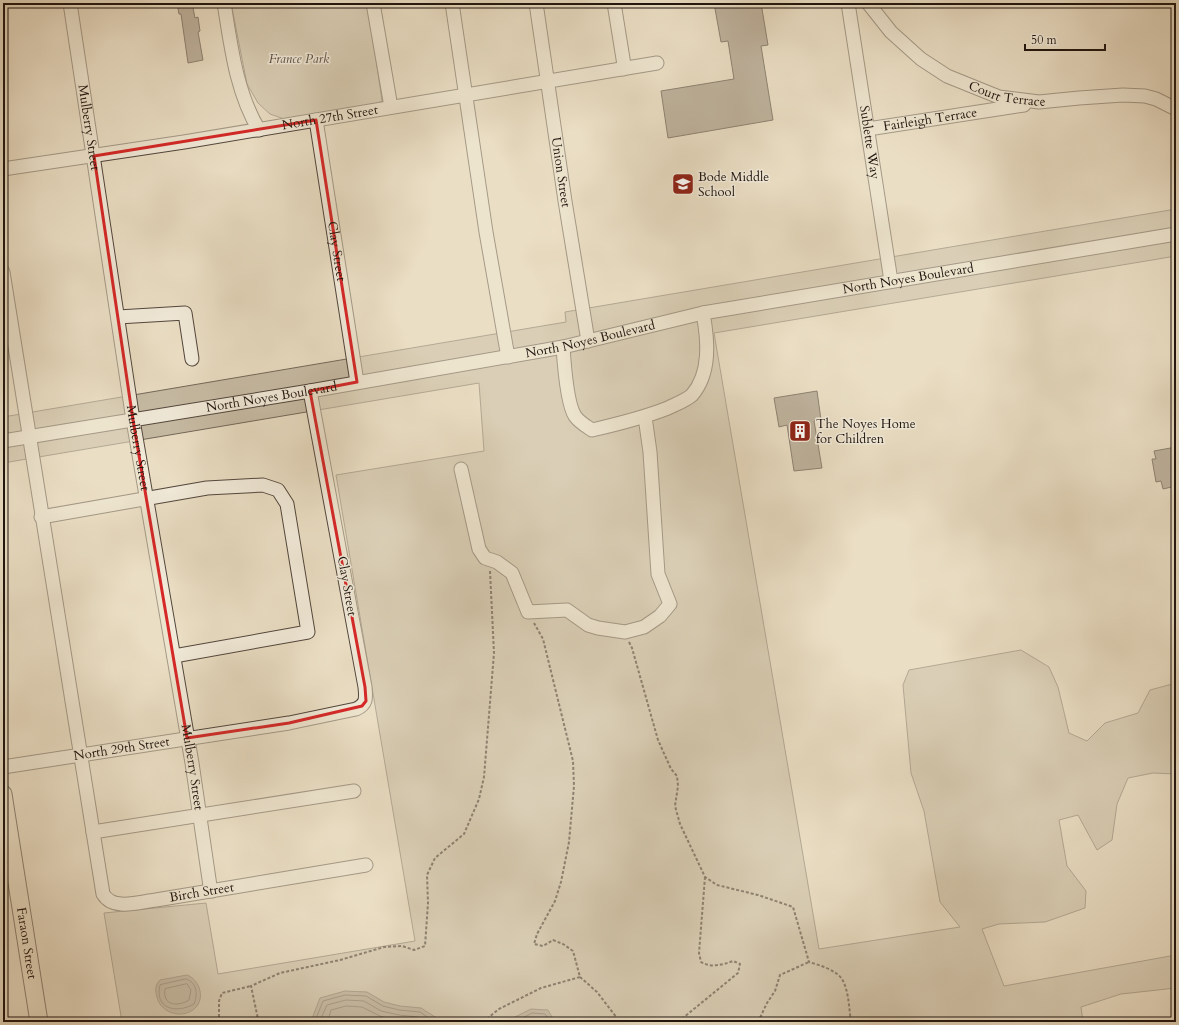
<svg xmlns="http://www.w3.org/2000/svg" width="1179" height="1025" viewBox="0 0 1179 1025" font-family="Cardo,serif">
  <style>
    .green { fill: #c7bca5; stroke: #73685a }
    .water { fill: #a59986; stroke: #6f6456 }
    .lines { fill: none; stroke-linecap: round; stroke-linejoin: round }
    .shore { stroke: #62564a; stroke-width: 1 }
    .building { fill: #897d6d; stroke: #1f140e }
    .minor-casing { stroke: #52463c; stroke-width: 15 }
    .major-casing { stroke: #1f140e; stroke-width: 19 }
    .path { stroke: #1f140e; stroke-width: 2; stroke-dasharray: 3 2; stroke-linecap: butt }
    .minor { stroke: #f1ead9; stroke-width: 13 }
    .major { stroke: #eadec4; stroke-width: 17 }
    .marked { fill: none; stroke: #d62828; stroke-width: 3; stroke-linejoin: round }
    .labels { text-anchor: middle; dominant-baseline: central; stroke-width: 3; stroke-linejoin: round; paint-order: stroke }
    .park-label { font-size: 13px; font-style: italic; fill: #5a4f43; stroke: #f1ead9 }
    .street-label { font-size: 13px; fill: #1f140e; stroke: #f1ead9 }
    .poi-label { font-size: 13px; fill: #1f140e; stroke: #f1ead9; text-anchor: start }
  </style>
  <rect width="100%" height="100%" fill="#eadec4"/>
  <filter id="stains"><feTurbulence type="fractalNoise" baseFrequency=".005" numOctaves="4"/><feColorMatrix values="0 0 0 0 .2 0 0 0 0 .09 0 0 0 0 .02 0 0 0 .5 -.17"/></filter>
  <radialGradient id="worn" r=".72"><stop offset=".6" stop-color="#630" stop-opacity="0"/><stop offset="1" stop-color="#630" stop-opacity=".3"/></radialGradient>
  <g class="green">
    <path d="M231,3H368L382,101L376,104L284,119L270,114L258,103L247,84Z"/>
    <path d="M1176,209V256L714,333L819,949L960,927L940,902L924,811L911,773L903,685L909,670L1021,650L1049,667L1058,687L1069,733L1087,741L1105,723L1138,713L1150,690L1176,683V774L1153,773L1128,778L1117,804L1112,840L1097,850L1078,815L1059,820L1067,866L1086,891L1085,908L1045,922L999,924L982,929L1004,986L1176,955V988L1121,994L1081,1007L1083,1022H122L104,913L206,903L218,974L415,941L336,475L484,451L479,383L3,463V417L566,322L565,312Z"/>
  </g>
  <g class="water">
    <path d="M187,975C198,979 205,995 197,1006C186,1020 161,1015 157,997C155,991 155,985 160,980Z"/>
    <path d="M345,991L367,992L384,1002L400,1006L421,1008L443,1022H314L313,1016L320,998Z"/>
    <path d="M531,1009L548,1010L555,1022H510L513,1018Z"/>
  </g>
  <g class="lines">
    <g class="shore">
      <path d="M186,979C197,982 198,994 194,1004C176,1014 154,1009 160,985Z"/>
      <path d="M187,984L191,990L189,1000C178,1007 162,1006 165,989Z"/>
      <path d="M318,1022L317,1016L323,1001L345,995L366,996L383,1006L399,1010L420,1012L435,1022"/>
      <path d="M323,1022L322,1016L327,1005L346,1000L364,1001L381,1011L399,1015L418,1017L426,1022"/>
      <path d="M329,1022V1017L331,1010L346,1006L362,1007L380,1016L396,1021L407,1022"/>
      <path d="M515,1022L532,1013L545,1014L551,1022"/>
    </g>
  </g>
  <g class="building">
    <path d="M177,3H192L195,18L198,17L200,31L198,32L203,60L188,63L181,14H179Z"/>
    <path d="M714,3H761L768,45L761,46L773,120L668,138L661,91L734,79L728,41L721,42Z"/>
    <path d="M817,391L821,420L814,421L822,468L794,471L787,425L779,427L774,398Z"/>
    <path d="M1176,447V486L1163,489L1161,481L1156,482L1152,459H1156L1154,451Z"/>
  </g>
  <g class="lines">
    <g class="minor-casing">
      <g id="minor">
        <path id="s1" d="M70,3L133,420L192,763L210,886L212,891"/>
        <path d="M224,3C231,46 236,92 259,130"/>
        <path d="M373,3L391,107"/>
        <path d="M452,3L486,232L508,357"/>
        <path id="s2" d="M536,3L565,201L588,341"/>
        <path d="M614,3L624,65L623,69"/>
        <path id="s3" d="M848,3L891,281"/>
        <path id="s4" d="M868,3L891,32L921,59L947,76L999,97L1039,102L1079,98L1123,95L1145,96L1156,99L1176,109"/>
        <path id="s5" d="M316,120L357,382"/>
        <path id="s6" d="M868,129L1024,105"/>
        <path id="s7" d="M3,169L184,142L657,63"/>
        <path id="s8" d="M3,272L103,894C113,911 139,902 156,900L366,865"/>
        <path d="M118,317L185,313L192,359"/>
        <path d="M563,347C564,362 567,404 575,416C579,422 586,426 592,430C618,424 643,418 668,408C676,404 685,401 692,395C711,373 708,340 703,313"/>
        <path id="s9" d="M3,441L310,391L563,347L703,313L1176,234"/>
        <path d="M461,469L479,549L485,558L497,562L512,573L528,612L567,610L588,625L598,628L625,632L644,627L660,616L670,604L658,574L650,452L645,417"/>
        <path d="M41,517L207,488L263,485L278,490L287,504L308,632L174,656"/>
        <path id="s10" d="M3,767L289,723L356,709C367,704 366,698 365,687L310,391"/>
        <path d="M93,832L354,791"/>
      </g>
    </g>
    <g class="major-casing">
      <g id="major">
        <path id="s11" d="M3,794L39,1022"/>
      </g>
    </g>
    <g class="path">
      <path d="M629,642L632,648L658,740L671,769L677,776L678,786L675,806L680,824L705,877L717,885L758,895L793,907L809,962C819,965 836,970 842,979C849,991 849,1009 851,1022"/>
      <path d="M580,977L597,992L620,1022"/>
      <path d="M219,1022V1001L222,993L251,986"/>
      <path d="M257,1022L258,1019L251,986L280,973L340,960L384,947L402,946L414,950L425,946L428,903L427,875L435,858L464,834L479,799L484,777L494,653L490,571"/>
      <path d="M483,1022L499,1009L541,988L580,977L573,951L563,944L553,940L543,946L534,944L537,934L555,901L561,882L569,842L574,786L573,761L543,639L534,623"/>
      <path d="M678,1022L738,973L740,964L733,961C722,965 711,968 701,962L699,953L705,877"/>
      <path d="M758,1022L767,1003L775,991L780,975L809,962"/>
    </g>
    <use href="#minor" class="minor"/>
    <use href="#major" class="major"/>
  </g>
  <path d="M0 0H1179V1025H0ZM316,120L357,382L310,391L365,687L366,701L362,706L289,723L187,738L133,420L94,156Z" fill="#eadec4" fill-opacity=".55" fill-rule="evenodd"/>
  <path class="marked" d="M316,120L357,382L310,391L365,687L366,701L362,706L289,723L187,738L133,420L94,156Z"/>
  <defs>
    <g id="school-square" transform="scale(1.15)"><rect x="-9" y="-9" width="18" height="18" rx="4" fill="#8f2418" stroke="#f1ead9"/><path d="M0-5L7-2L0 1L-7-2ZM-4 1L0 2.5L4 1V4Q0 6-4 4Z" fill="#fff"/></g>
    <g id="building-square" transform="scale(1.15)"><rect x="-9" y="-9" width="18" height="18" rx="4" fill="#8f2418" stroke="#f1ead9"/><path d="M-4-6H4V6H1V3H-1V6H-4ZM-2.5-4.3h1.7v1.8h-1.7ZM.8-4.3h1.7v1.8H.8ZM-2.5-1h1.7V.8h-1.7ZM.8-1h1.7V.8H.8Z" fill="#fff"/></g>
  </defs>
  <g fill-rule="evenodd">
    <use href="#school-square" x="683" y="184"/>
    <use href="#building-square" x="800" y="431"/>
  </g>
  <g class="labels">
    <g class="park-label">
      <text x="299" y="59">France Park</text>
    </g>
    <g class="street-label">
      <text stroke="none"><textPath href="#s4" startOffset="172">Court Terrace</textPath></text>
      <text stroke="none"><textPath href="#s7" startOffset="331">North 27th Street</textPath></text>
      <text stroke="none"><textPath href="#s6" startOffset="63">Fairleigh Terrace</textPath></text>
      <text stroke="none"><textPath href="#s1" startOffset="126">Mulberry Street</textPath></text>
      <text stroke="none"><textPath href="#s3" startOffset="141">Sublette Way</textPath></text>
      <text stroke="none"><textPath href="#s2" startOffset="171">Union Street</textPath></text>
      <text stroke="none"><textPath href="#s5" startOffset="133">Clay Street</textPath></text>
      <text stroke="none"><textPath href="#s9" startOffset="920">North Noyes Boulevard</textPath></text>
      <text stroke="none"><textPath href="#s9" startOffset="596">North Noyes Boulevard</textPath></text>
      <text stroke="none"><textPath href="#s9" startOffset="272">North Noyes Boulevard</textPath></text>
      <text stroke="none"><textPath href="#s1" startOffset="450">Mulberry Street</textPath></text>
      <text transform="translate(347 586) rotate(80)">Clay Street</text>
      <text stroke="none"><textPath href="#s10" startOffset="120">North 29th Street</textPath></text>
      <text stroke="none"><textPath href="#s1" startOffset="774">Mulberry Street</textPath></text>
      <text stroke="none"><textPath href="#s8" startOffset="733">Birch Street</textPath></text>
      <text stroke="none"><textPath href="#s11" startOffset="151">Faraon Street</textPath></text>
    </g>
    <g class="poi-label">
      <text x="698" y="177">Bode Middle<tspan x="698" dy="15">School</tspan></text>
      <text x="816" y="424">The Noyes Home<tspan x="816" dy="15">for Children</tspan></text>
    </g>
  </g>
  <rect width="1179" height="1025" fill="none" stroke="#eadec4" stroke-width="16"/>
  <rect x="4" y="4" width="1171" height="1017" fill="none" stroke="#1f140e" stroke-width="2"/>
  <rect x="8" y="8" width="1163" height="1009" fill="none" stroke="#1f140e"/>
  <path d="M1025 44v6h80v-6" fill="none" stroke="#1f140e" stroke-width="2"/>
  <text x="1031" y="44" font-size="12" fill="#1f140e" stroke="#f1ead9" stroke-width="3" paint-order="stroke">50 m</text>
  <rect width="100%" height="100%" filter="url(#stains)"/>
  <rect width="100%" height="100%" fill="url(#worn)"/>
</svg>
